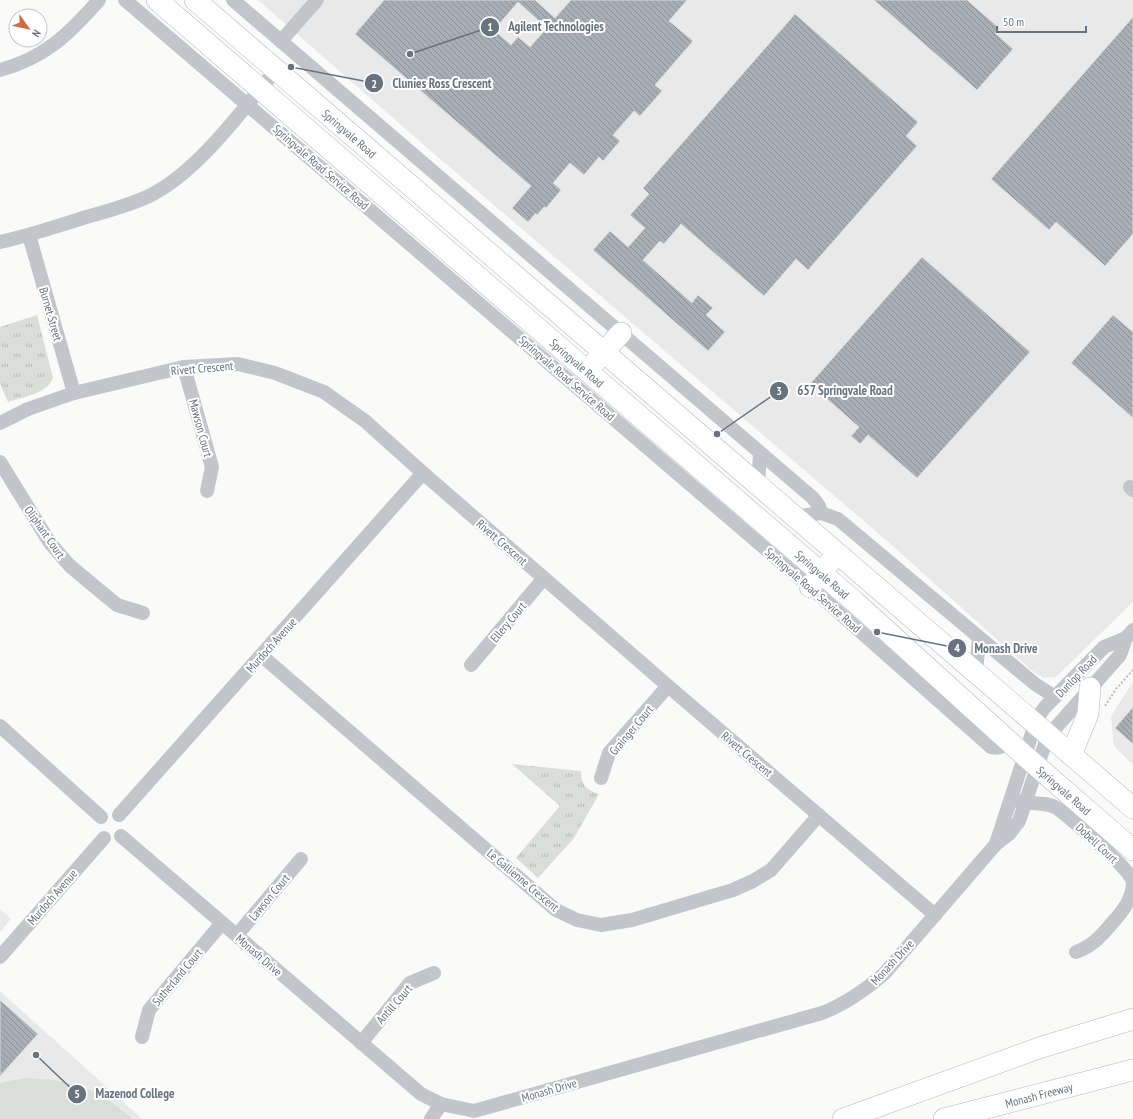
<svg xmlns="http://www.w3.org/2000/svg" width="1133" height="1119" viewBox="0 0 1133 1119" font-family="'PT Sans Narrow',sans-serif">
  <style>
    .built { fill: #e8e9e8 }
    .grass { fill: url(#grass-tufts) }
    .pitch { fill: #daded8 }
    .building { fill: url(#building-back-hatch); stroke: #dcdcda; fill-rule: evenodd }
    .lines { fill: none; stroke-linecap: round; stroke-linejoin: round }
    .highway-casing { stroke: #b3b7bb; stroke-width: 22 }
    .path { stroke: #babdc0; stroke-width: 2; stroke-dasharray: 2 2; stroke-linecap: butt }
    .minor { stroke: #c2c5c9; stroke-width: 14 }
    .highway { stroke: #fff; stroke-width: 21 }
    .labels { text-anchor: middle; dominant-baseline: central; stroke-width: 4; stroke-linejoin: round; paint-order: stroke }
    .street-label { font-size: 12px; fill: #677480; stroke: #fff }
    .leader { fill: none; stroke: #677480; stroke-width: 1.5 }
    .callout-dot { fill: #677480; stroke: #fff; stroke-width: 1.5 }
    .mark-label { font-size: 12px; text-anchor: middle; font-weight: bold; fill: #fff }
    .callout-label { font-size: 13px; text-anchor: middle; font-weight: bold; fill: #677480; stroke: #fff; stroke-width: 4; stroke-linejoin: round; paint-order: stroke }
  </style>
  <defs>
    <pattern id="grass-tufts" width="24" height="20" patternUnits="userSpaceOnUse"><rect width="24" height="20" fill="#daded8"/><path d="M3 7l-1-3M5 7V3M7 7l1-3M15 17l-1-3M17 17v-4M19 17l1-3" fill="none" stroke="#b5b9b4"/></pattern>
    <pattern id="building-back-hatch" width="6" height="6" patternUnits="userSpaceOnUse"><rect width="6" height="6" fill="#a7aeb4"/><path d="M-1 5l2 2M0 0l6 6M5-1l2 2" fill="none" stroke="#8c9298"/></pattern>
  </defs>
  <rect width="100%" height="100%" fill="#fafaf8"/>
  <g class="built">
    <path d="M258,0H1133V602L1056,677L1044,678L1031,670L886,540L439,158Z"/>
    <path d="M1133,682V765L1114,746L1111,716Z"/>
    <path d="M0,909L11,919L0,932Z"/>
    <path d="M0,991L142,1119H0Z"/>
  </g>
  <g class="grass">
    <path d="M37,315L53,378C47,394 23,397 8,402L0,384V327Z"/>
    <path d="M512,764L581,771C581,784 586,790 599,794L574,838L538,878L516,858L560,806Z"/>
  </g>
  <path class="pitch" d="M26,1078C72,1080 98,1088 132,1119H0V1083Z"/>
  <g class="building">
    <path d="M384,0H535L555,18L571,0H687L669,21L693,41L655,85L662,91L640,116L634,111L613,135L620,141L603,161L599,157L584,175L570,163L553,183L561,190L546,208L544,207L537,215L536,213L528,222L512,208L531,186L355,34ZM518,2L547,28L530,47L518,37L511,45L494,30Z"/>
    <path d="M874,0H967L999,28L995,33L1013,49L977,90Z"/>
    <path d="M795,14L918,122L906,136L917,146L808,270L796,259L764,296L681,224L664,244L660,241L643,260L692,303L698,295L713,308L706,315L725,332L708,351L593,250L610,231L628,247L645,228L630,215L649,194L643,188Z"/>
    <path d="M1133,17V234L1105,266L1056,222L1049,230L991,179Z"/>
    <path d="M922,257L1030,352L917,478L868,435L860,444L851,436L859,427L810,384Z"/>
    <path d="M1113,315L1133,332V418L1071,363Z"/>
    <path d="M1133,707V744L1115,728Z"/>
    <path d="M0,1000L38,1034L0,1076Z"/>
  </g>
  <g class="lines">
    <g class="highway-casing">
      <g id="highway">
        <path id="s1" d="M157,0L855,602L1025,756L1133,850"/>
        <path id="s2" d="M195,0L1133,808"/>
        <path d="M595,362L621,333"/>
        <path d="M810,587L830,562"/>
        <path d="M1071,755L1088,714L1090,688"/>
        <path d="M843,1119L1039,1048L1133,1019"/>
        <path id="s3" d="M944,1119L1133,1070"/>
      </g>
    </g>
    <path class="path" d="M1105,706L1116,689L1133,670"/>
    <g class="minor">
      <path d="M125,0L810,587L991,747C998,749 1003,747 1009,742"/>
      <path d="M233,0L813,498L819,506L821,513"/>
      <path d="M281,41L317,0"/>
      <path d="M0,70C45,58 69,34 99,0"/>
      <path d="M29,235L74,393"/>
      <path d="M0,242C31,235 60,225 90,216C111,210 134,204 153,194C200,169 242,110 276,70"/>
      <path d="M184,367L212,467L207,491"/>
      <path d="M0,423L28,409L74,393L184,367L238,364L275,373L324,392L365,421L423,473L668,686L935,915"/>
      <path d="M0,462L50,543L70,566L117,605L143,613"/>
      <path d="M758,486L760,454"/>
      <path d="M1130,487L1133,490"/>
      <path d="M794,517L821,513L838,519L1035,684L1055,697"/>
      <path d="M262,656L556,910L577,920L601,925L632,920L733,890L753,881L771,870L819,815"/>
      <path d="M471,665L544,578"/>
      <path d="M976,673L979,638"/>
      <path d="M0,726L101,817"/>
      <path d="M601,778L609,753L668,686"/>
      <path d="M1018,801C1031,805 1045,801 1057,808C1071,819 1129,867 1133,882C1133,898 1123,911 1113,922C1102,935 1093,946 1076,952"/>
      <path d="M119,815L423,473"/>
      <path d="M121,836L421,1094L441,1104L474,1111L822,1013C846,1004 865,990 884,974L996,844L1009,834L1019,821L1045,744L1051,733L1120,655L1126,638L1133,630"/>
      <path d="M996,844L1037,718L1045,707L1104,647L1126,638"/>
      <path d="M237,935L301,859"/>
      <path d="M0,957L104,838"/>
      <path d="M142,1037L149,1010L222,923"/>
      <path d="M361,1043L410,983L434,973"/>
      <path d="M431,1119L441,1104"/>
    </g>
    <use href="#highway" class="highway"/>
  </g>
  <g class="labels">
    <g class="street-label">
      <text stroke="none"><textPath href="#s2" startOffset="204">Springvale Road</textPath></text>
      <text transform="translate(321 167) rotate(41)">Springvale Road Service Road</text>
      <text transform="translate(51 314) rotate(74)">Burnet Street</text>
      <text stroke="none"><textPath href="#s1" startOffset="555">Springvale Road</textPath></text>
      <text transform="translate(202 368) rotate(-5)">Rivett Crescent</text>
      <text transform="translate(567 378) rotate(41)">Springvale Road Service Road</text>
      <text transform="translate(201 428) rotate(75)">Mawson Court</text>
      <text transform="translate(45 532) rotate(55)">Oliphant Court</text>
      <text transform="translate(502 542) rotate(41)">Rivett Crescent</text>
      <text stroke="none"><textPath href="#s1" startOffset="879">Springvale Road</textPath></text>
      <text transform="translate(813 590) rotate(41)">Springvale Road Service Road</text>
      <text transform="translate(508 622) rotate(-50)">Ellery Court</text>
      <text transform="translate(271 645) rotate(-48)">Murdoch Avenue</text>
      <text transform="translate(1076 676) rotate(-46)">Dunlop Road</text>
      <text transform="translate(631 730) rotate(-50)">Grainger Court</text>
      <text transform="translate(747 754) rotate(40)">Rivett Crescent</text>
      <text stroke="none"><textPath href="#s1" startOffset="1203">Springvale Road</textPath></text>
      <text transform="translate(1097 843) rotate(43)">Dobell Court</text>
      <text transform="translate(523 880) rotate(40)">Le Gallienne Crescent</text>
      <text transform="translate(52 897) rotate(-49)">Murdoch Avenue</text>
      <text transform="translate(269 897) rotate(-50)">Lawson Court</text>
      <text transform="translate(259 955) rotate(41)">Monash Drive</text>
      <text transform="translate(892 962) rotate(-47)">Monash Drive</text>
      <text transform="translate(177 977) rotate(-50)">Sutherland Court</text>
      <text transform="translate(394 1004) rotate(-49)">Antill Court</text>
      <text transform="translate(549 1090) rotate(-16)">Monash Drive</text>
      <text stroke="none"><textPath href="#s3" startOffset="98">Monash Freeway</textPath></text>
    </g>
  </g>
  <path class="leader" d="M410 54L490 27M291 67L374 83M717 434L779 391M877 632L957 648M36 1055L77 1094"/>
  <g class="callout-dot">
    <circle cx="410" cy="54" r="4"/>
    <circle cx="291" cy="67" r="4"/>
    <circle cx="717" cy="434" r="4"/>
    <circle cx="877" cy="632" r="4"/>
    <circle cx="36" cy="1055" r="4"/>
    <circle cx="490" cy="27" r="10"/>
    <circle cx="374" cy="83" r="10"/>
    <circle cx="779" cy="391" r="10"/>
    <circle cx="957" cy="648" r="10"/>
    <circle cx="77" cy="1094" r="10"/>
  </g>
  <g class="mark-label">
    <text x="490" y="31">1</text>
    <text x="374" y="88">2</text>
    <text x="779" y="395">3</text>
    <text x="957" y="652">4</text>
    <text x="77" y="1098">5</text>
  </g>
  <g class="callout-label">
    <text x="556" y="31">Agilent Technologies</text>
    <text x="442" y="88">Clunies Ross Crescent</text>
    <text x="845" y="395">657 Springvale Road</text>
    <text x="1006" y="653">Monash Drive</text>
    <text x="135" y="1098">Mazenod College</text>
  </g>
  <g transform="translate(28 28) rotate(123)"><circle r="19" fill="#ffffff" stroke="#c2c7cc"/>
  <path d="M0-3L7 15L0 10L-7 15Z" fill="#d36a3e"/>
  <text y="-6" font-size="11" font-weight="bold" text-anchor="middle" fill="#677480">N</text>
  </g>
  <path d="M997 26v6h89v-6" fill="none" stroke="#677480" stroke-width="2"/>
  <text x="1003" y="26" font-size="12" fill="#677480" stroke="#ffffff" stroke-width="3" paint-order="stroke">50 m</text>
</svg>
